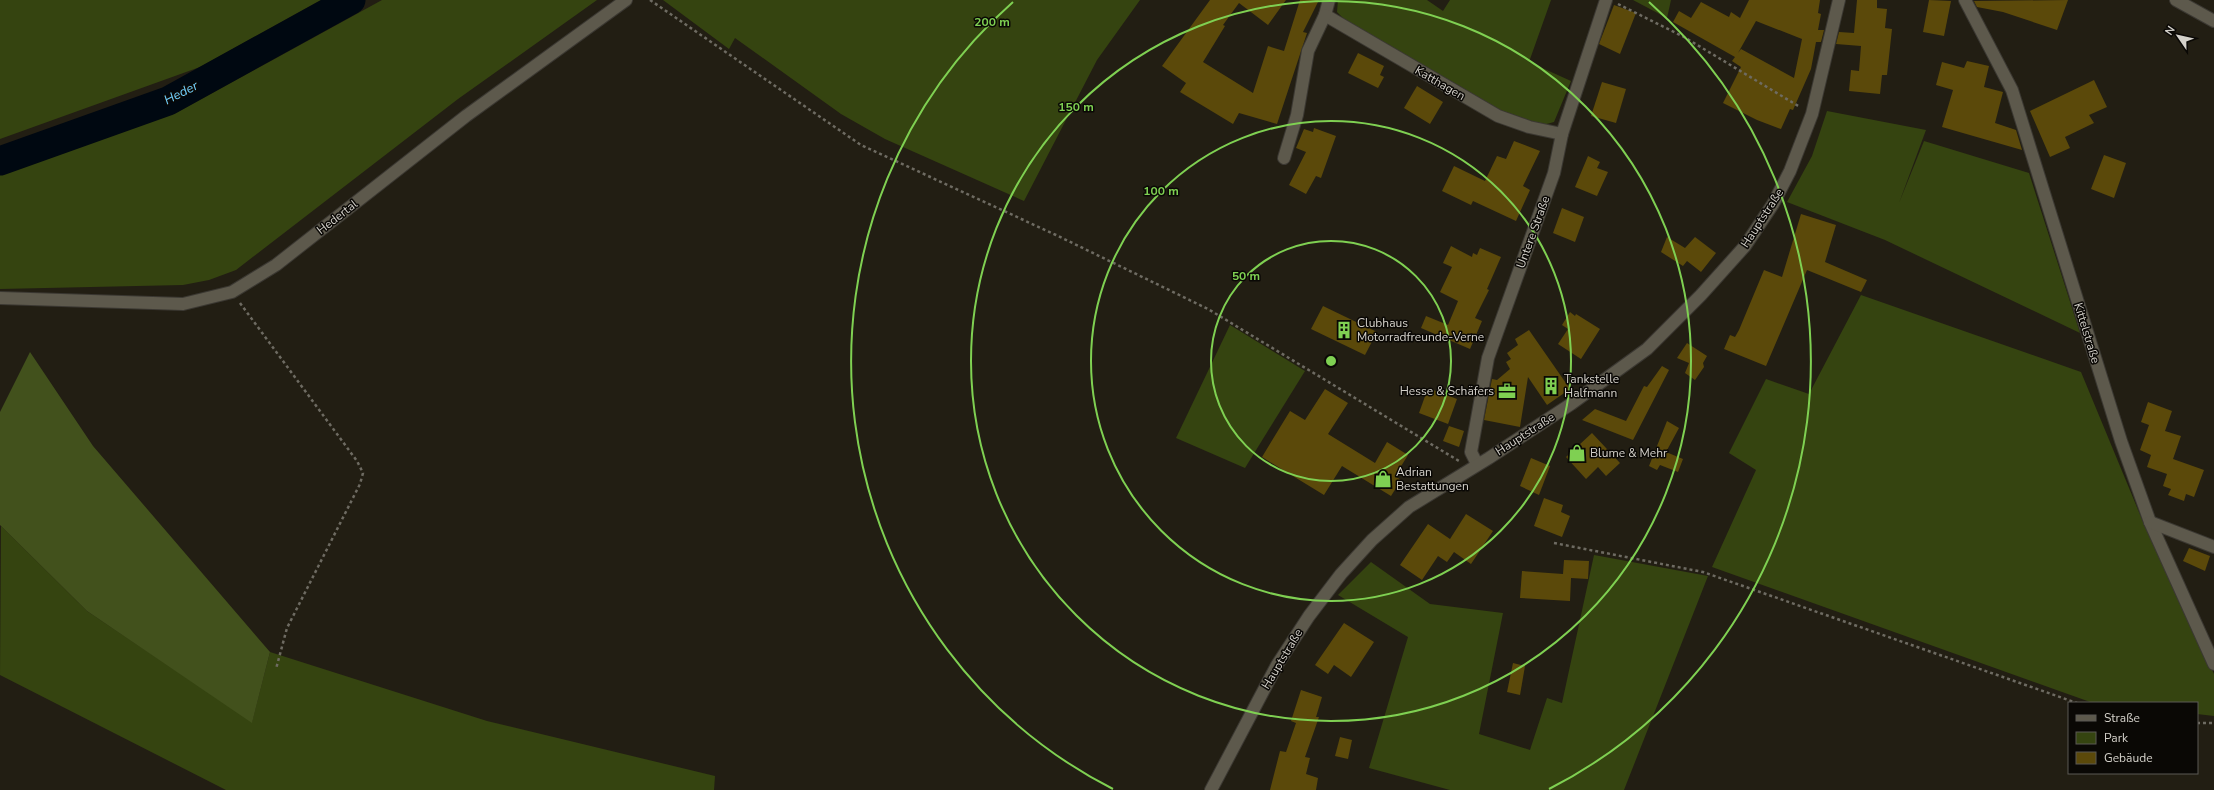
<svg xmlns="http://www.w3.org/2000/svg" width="2214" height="790" viewBox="0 0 2214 790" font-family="'Nunito Sans',sans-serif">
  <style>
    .green { fill: #354410 }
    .forest { fill: #42511c }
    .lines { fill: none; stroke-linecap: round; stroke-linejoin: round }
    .river { stroke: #000811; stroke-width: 29 }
    .building { fill: #5b490a; fill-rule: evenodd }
    .street-casing { stroke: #3b3832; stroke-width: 14 }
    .secondary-casing { stroke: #3b3832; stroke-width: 14 }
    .path { stroke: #6e6b62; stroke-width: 2.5; stroke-dasharray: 3 3; stroke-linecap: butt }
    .street { stroke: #5d594c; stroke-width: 12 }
    .secondary { stroke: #5d594c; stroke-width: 12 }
    .ring { fill: none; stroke: #7fd052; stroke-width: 2 }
    .labels { text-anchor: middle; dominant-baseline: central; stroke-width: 3; stroke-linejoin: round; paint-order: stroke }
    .street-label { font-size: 12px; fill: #d4d1ca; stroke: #0a0805 }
    .poi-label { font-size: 12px; fill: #d4d1ca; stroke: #0a0805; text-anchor: start }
    .water-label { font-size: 13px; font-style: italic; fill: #71cffc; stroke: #0a0805 }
    .centre { fill: #7fd052; stroke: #0a0805; stroke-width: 2 }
    .ring-label { font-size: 12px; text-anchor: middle; font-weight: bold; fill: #7fd052; stroke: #0a0805; stroke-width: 3; stroke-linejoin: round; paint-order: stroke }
  </style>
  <rect width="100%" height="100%" fill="#221e13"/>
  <g class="green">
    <path d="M0,0H321L200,67L0,139Z"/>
    <path d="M382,0H597L458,99L236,270L209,280L183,285L0,289V173L176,113Z"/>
    <path d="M663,0H1140L1097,60L1024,201L885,139L841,114L735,38L729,49Z"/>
    <path d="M1338,0H1427L1443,11L1450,0H1551L1529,62L1571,81L1554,122L1543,125L1494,108L1347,22L1337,12Z"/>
    <path d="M1633,0H1671L1667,18Z"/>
    <path d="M1827,111L1926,130L1899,203L1924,141L2029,173L2080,333L1885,240L1787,202L1812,156Z"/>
    <path d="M1861,295L2081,372L2146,529L2214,674V716L2197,714V703H2093L1712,567L1756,470L1729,453L1766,379L1809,394Z"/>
    <path d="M1230,325L1305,371L1245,468L1176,438Z"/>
    <path d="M1,526L87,611L252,722L270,652L487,721L715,776L714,790H226L0,675Z"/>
    <path d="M1594,555L1708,576L1624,790H1450L1369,768L1408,637L1338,595L1371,562L1430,604L1503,613L1479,734L1530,750L1547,698L1562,703Z"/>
  </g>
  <path class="forest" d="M30,352L93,446L270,652L252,723L87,611L0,525V412Z"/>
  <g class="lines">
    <path class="river" d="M0,161L168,101L351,0"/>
  </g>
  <g class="building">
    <path d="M1210,0H1286L1268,25L1239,3L1223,25L1225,26L1203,62L1253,93L1268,46L1284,51L1300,0H1319L1303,32L1307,33L1277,124L1239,113L1233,124L1180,92L1186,83L1162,66Z"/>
    <path d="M1749,0H1820L1818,13L1821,14L1818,30H1824L1821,42H1816L1811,69L1793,110L1790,109L1781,129L1757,120L1723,103L1741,67L1732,61L1735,57L1673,22L1679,11L1691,18L1701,2L1729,17L1731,12L1740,18ZM1756,21L1802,39L1794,78L1741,49L1738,53Z"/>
    <path d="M1857,0H1877V8L1887,9L1885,28L1892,29L1887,75H1882L1880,94L1849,91L1851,70L1859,71L1861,46L1836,44L1839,32L1854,33Z"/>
    <path d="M1929,0L1951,1L1944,36L1923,32Z"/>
    <path d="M2068,0L2057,30L2003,12L1977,7L1974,1Z"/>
    <path d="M1614,5L1636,13L1620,54L1599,44Z"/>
    <path d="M1358,53L1384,66L1380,75L1384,77L1378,88L1348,73Z"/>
    <path d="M1967,61L1989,66L1984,87L2003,92L1995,123L2016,130L2022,150L1942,127L1953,90L1936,85L1942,62L1964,68Z"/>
    <path d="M2094,80L2107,107L2089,115L2094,123L2065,137L2070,148L2050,157L2030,111Z"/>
    <path d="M1602,82L1626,89L1616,123L1591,116Z"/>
    <path d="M1417,86L1443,102L1430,124L1404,108Z"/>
    <path d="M1314,128L1336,136L1321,178L1316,176L1306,194L1289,185L1306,152L1296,148L1304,129L1313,132Z"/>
    <path d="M1514,141L1540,151L1523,186L1530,190L1516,221L1473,201L1471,205L1442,191L1454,166L1485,181L1497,156L1506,159Z"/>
    <path d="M2104,155L2126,163L2114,198L2091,189Z"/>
    <path d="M1588,156L1600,162L1597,168L1608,172L1597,196L1575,187Z"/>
    <path d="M1562,208L1584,217L1575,242L1553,233Z"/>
    <path d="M1801,214L1836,225L1825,262L1867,280L1861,292L1807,270L1766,366L1724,349L1730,335L1735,337L1739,330L1764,270L1782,277Z"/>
    <path d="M1667,237L1685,248L1695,237L1716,253L1701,272L1687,261L1683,266L1661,252Z"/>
    <path d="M1451,246L1472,257L1473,253L1477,255L1480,248L1501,257L1487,289L1489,290L1475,318L1482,321L1470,349L1421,328L1426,316L1448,325L1458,301L1440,292L1452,267L1443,263Z"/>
    <path d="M1323,306L1377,332L1365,355L1311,329Z"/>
    <path d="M1570,312L1575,316L1576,314L1600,329L1581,359L1558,344L1568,329L1562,325Z"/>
    <path d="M1529,330L1570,389L1547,405L1528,377L1520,427L1484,420L1492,379L1497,380L1510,369L1506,362L1511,359L1507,353L1518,345L1515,339Z"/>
    <path d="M1687,343L1707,356L1703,363L1704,367L1695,380L1685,373L1689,363L1677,358Z"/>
    <path d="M1662,366L1669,370L1633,440L1582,420L1595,409L1626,421L1644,386L1647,387Z"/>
    <path d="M1428,388L1457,399L1448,424L1419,413Z"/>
    <path d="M1325,389L1348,403L1328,434L1375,463L1387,442L1408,455L1395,476L1401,480L1391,496L1342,466L1324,495L1262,457L1290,411L1305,420Z"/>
    <path d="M2148,402L2172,411L2165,431L2181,436L2173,459L2204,470L2194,497L2186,494L2184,501L2168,495L2171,489L2163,486L2167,474L2147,467L2151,455L2140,450L2149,425L2141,422Z"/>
    <path d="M1667,421L1679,428L1666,452L1683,459L1678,472L1660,465L1657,470L1649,466Z"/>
    <path d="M1449,426L1464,431L1459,447L1443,441Z"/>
    <path d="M1592,433L1620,463L1606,476L1598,467L1586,479L1566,457Z"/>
    <path d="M1531,458L1550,466L1539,495L1520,486Z"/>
    <path d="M1544,498L1563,505L1561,512L1570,516L1562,537L1534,526Z"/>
    <path d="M1466,514L1493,531L1471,564L1454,552L1447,562L1438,556L1422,580L1400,565L1428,524L1450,539Z"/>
    <path d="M2189,548L2210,556L2205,571L2183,561Z"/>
    <path d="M1564,560L1589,561L1588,579L1571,578L1570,601L1520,598L1522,571L1563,574Z"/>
    <path d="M1344,623L1374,642L1351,677L1334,665L1328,674L1315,665Z"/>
    <path d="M1513,663L1525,666L1520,695L1507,692Z"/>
    <path d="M1301,690L1322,697L1316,717H1319L1305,757L1310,758L1306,774L1318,778L1316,790H1270L1280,751L1286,752L1296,723L1291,721Z"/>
    <path d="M1340,737L1352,740L1348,759L1335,756Z"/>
  </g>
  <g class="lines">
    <g class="street-casing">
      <g id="street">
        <path d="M1329,0L1325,15L1498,116L1529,127L1562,134"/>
        <path d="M1965,0L2012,90L2121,441L2150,522L2214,664"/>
        <path d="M1284,158L1297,115L1308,51L1325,15"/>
        <path d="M0,298L183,304L232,292L276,265L466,116L626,0"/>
        <path d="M1477,464L1471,452L1488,358L1554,173L1562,134L1606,0"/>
        <path d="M2150,522L2214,547"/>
      </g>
    </g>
    <g class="secondary-casing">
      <g id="secondary">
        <path d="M2176,0L2214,21"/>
        <path d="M1211,790L1277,665L1309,616L1341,574L1372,540L1409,507L1489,458L1571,404L1647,349L1701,295L1745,246L1773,204L1790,171L1812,114L1839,0"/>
      </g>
    </g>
    <g class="path">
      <path d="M650,0L861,145L1056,235L1208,309L1459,461"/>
      <path d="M1618,4L1684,37L1800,107"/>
      <path d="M240,303L357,461L363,473L360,484L287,628L276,669"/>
      <path d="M1554,543L1703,572L2077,703"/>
      <path d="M2197,723H2214"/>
    </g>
    <use href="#street" class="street"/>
    <use href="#secondary" class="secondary"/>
  </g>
  <g class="ring">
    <circle cx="1331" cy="361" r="120"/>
    <circle cx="1331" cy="361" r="240"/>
    <circle cx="1331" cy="361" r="360"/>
    <path d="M1113 789A480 480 0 0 1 1013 2M1649 2A480 480 0 0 1 1549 789"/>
  </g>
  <defs>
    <g id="building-bare" transform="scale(1.38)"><path d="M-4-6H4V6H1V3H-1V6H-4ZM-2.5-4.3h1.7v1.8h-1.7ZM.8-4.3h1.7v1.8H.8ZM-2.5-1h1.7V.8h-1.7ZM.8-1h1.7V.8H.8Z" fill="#7fd052" stroke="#0a0805" stroke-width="2.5" paint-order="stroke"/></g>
    <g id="office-bare" transform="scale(1.38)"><path d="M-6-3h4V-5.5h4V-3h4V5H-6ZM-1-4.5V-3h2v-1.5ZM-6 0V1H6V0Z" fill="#7fd052" stroke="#0a0805" stroke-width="2.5" paint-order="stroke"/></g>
    <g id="shop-bare" transform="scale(1.38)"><path d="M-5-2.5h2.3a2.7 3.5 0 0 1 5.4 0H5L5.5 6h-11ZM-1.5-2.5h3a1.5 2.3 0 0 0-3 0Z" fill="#7fd052" stroke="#0a0805" stroke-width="2.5" paint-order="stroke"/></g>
  </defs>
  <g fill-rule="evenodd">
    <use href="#building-bare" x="1344" y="330"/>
    <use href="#building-bare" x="1551" y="386"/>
    <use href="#office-bare" x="1507" y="391"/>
    <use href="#shop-bare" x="1577" y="453"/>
    <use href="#shop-bare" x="1383" y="479"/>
  </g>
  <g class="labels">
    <g class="street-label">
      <text transform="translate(1440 83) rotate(30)">Katthagen</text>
      <text transform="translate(337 217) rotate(-38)">Hedertal</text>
      <text transform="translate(1762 218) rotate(-57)">Hauptstraße</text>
      <text transform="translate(1533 232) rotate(-70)">Untere Straße</text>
      <text transform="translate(2087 333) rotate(73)">Kittelstraße</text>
      <text transform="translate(1525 434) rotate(-33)">Hauptstraße</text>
      <text transform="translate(1282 659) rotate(-59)">Hauptstraße</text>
    </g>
    <g class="poi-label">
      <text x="1357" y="323">Clubhaus<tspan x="1357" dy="14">Motorradfreunde-Verne</tspan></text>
      <text x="1564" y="379">Tankstelle<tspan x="1564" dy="14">Halfmann</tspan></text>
      <text x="1494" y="391" text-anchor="end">Hesse &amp; Schäfers</text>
      <text x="1590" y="453">Blume &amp; Mehr</text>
      <text x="1396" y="472">Adrian<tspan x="1396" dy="14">Bestattungen</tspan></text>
    </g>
    <g class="water-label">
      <text transform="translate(181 93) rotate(-27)">Heder</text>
    </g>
  </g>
  <circle cx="1331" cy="361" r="6" class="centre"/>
  <g class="ring-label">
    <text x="992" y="26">200 m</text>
    <text x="1076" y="111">150 m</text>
    <text x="1161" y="195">100 m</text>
    <text x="1246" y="280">50 m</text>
  </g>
  <rect x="2068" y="702" width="130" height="72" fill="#0a0805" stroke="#5b5854"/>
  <rect x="2076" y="715" width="20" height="6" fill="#5d594c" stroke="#5b5854"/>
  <text x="2104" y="722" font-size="12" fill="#d4d1ca">Straße</text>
  <rect x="2076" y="732" width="20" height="12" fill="#354410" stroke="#5b5854"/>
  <text x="2104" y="742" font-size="12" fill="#d4d1ca">Park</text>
  <rect x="2076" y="752" width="20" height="12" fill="#5b490a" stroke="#5b5854"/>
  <text x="2104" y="762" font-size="12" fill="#d4d1ca">Gebäude</text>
  <g transform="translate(2178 36) rotate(304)" stroke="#0a0805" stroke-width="3" paint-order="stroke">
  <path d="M0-3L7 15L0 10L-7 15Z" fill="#d4d1ca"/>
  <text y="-6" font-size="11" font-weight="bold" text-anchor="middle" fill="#d4d1ca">N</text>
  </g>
</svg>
